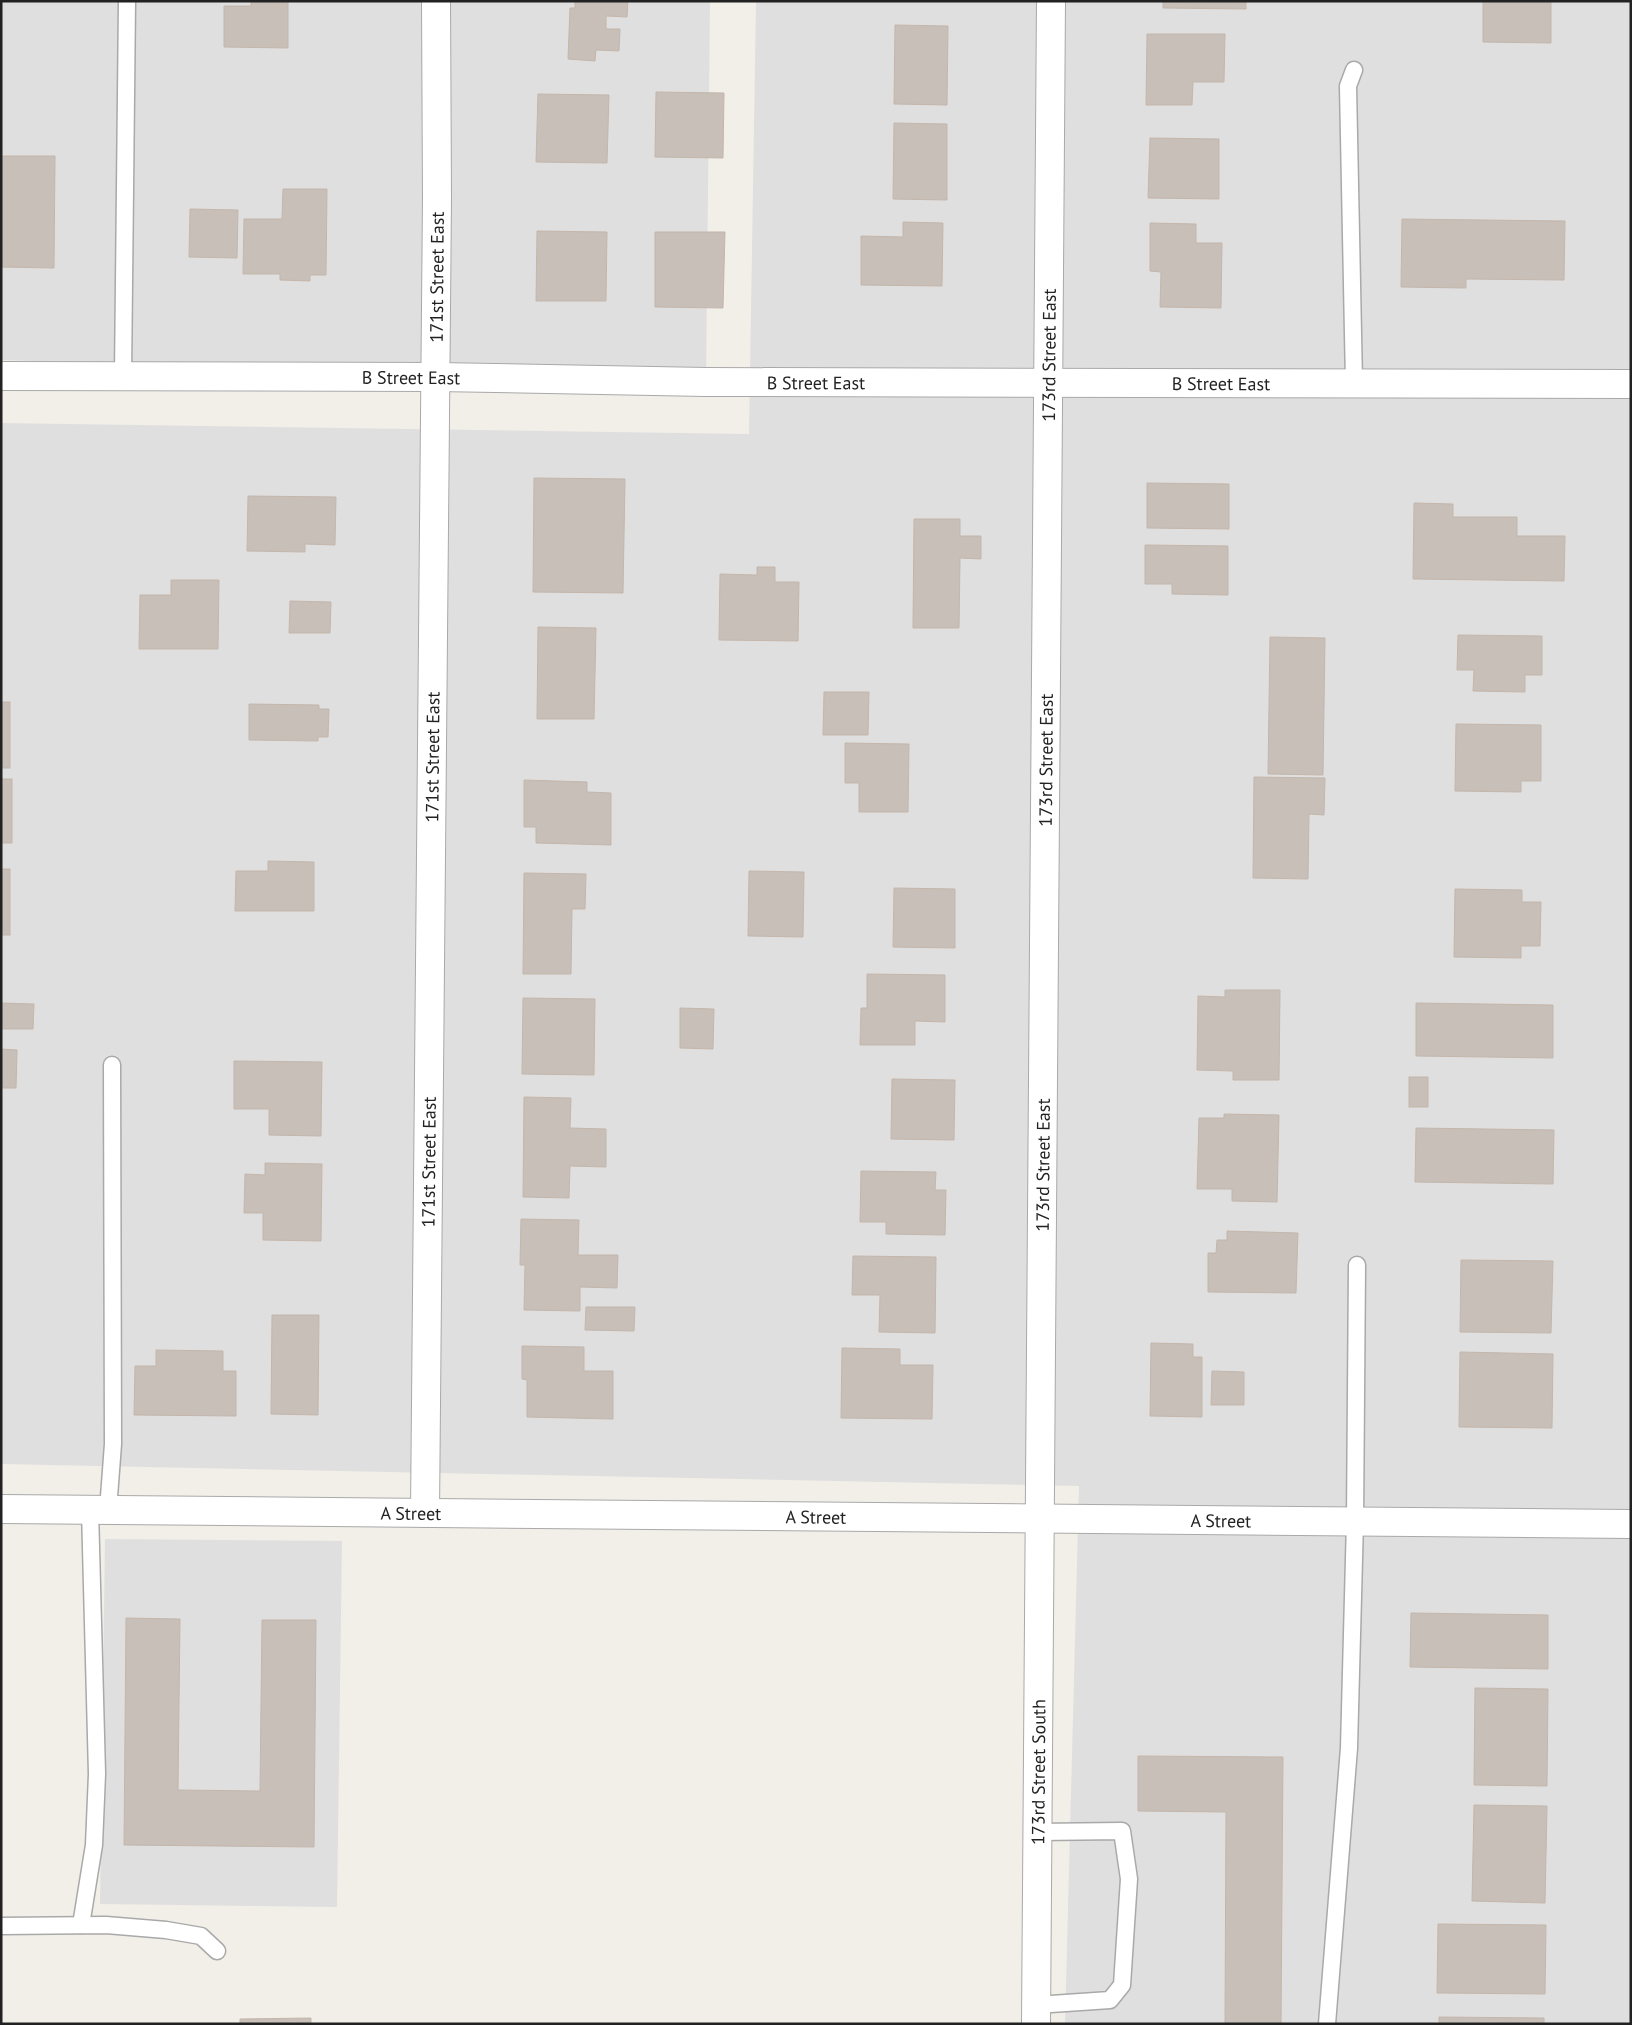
<svg xmlns="http://www.w3.org/2000/svg" width="1632" height="2025" viewBox="0 0 1632 2025" font-family="'PT Sans',sans-serif">
  <style>
    .residential { fill: #e0dfdf }
    .building { fill: #c7bfb8; stroke: #c4b6ab }
    .lines { fill: none; stroke-linecap: round; stroke-linejoin: round }
    .service-casing { stroke: #a9a9a9; stroke-width: 19 }
    .minor-casing { stroke: #a9a9a9; stroke-width: 30 }
    .tertiary-casing { stroke: #a9a9a9; stroke-width: 30 }
    .service { stroke: #fff; stroke-width: 16 }
    .minor { stroke: #fff; stroke-width: 28 }
    .tertiary { stroke: #fff; stroke-width: 28 }
    .labels { text-anchor: middle; dominant-baseline: central; stroke-width: 4.5; stroke-linejoin: round; paint-order: stroke }
    .street-label { font-size: 18px; fill: #222; stroke: #fff }
  </style>
  <rect width="100%" height="100%" fill="#f2efe9"/>
  <g class="residential">
    <path d="M1,1H710L706,382L1,360Z"/>
    <path d="M756,1H1631V2024H1065L1079,1486L1,1464V423L749,434Z"/>
    <path d="M105,1539L342,1541L337,1907L100,1904Z"/>
  </g>
  <g class="building">
    <path d="M251,1H288V48L224,47V6H251Z"/>
    <path d="M575,1H628L627,17L606,16V29H620L619,51L596,50L595,61L568,59L570,8H575Z"/>
    <path d="M1163,1H1246V9L1163,8Z"/>
    <path d="M1483,1H1551V43L1483,42Z"/>
    <path d="M895,25L948,26L947,105L894,104Z"/>
    <path d="M1147,34H1225L1224,82H1193L1192,105H1146Z"/>
    <path d="M656,92L724,93L723,158L655,157Z"/>
    <path d="M538,94L609,95L607,163L536,162Z"/>
    <path d="M894,123L947,124V200L893,199Z"/>
    <path d="M1150,138L1219,139V199L1148,198Z"/>
    <path d="M1,156H55L54,268L1,267Z"/>
    <path d="M283,189H327L326,275H310V281L280,280V274H243L244,219H282Z"/>
    <path d="M190,209L238,210L237,258L189,257Z"/>
    <path d="M1402,219L1565,221L1564,280L1466,279V288L1401,287Z"/>
    <path d="M903,222L943,223L942,286L861,285V236L903,237Z"/>
    <path d="M1150,223L1196,224V243H1222L1221,308L1160,307L1161,272L1150,271Z"/>
    <path d="M537,231L607,232L606,301H536Z"/>
    <path d="M655,232H725L723,308L655,307Z"/>
    <path d="M534,478L625,479L623,593L533,592Z"/>
    <path d="M1147,483L1229,484V529L1147,528Z"/>
    <path d="M248,496L336,497L335,545L305,544V552L247,551Z"/>
    <path d="M1414,503L1453,504V517H1517V536H1565L1564,581L1413,579Z"/>
    <path d="M914,519H960V536H981V559L960,558L959,628H913Z"/>
    <path d="M1145,545L1228,546V595L1172,594V584H1145Z"/>
    <path d="M757,567H775V582H799L798,641L719,640L720,574L757,575Z"/>
    <path d="M171,580H219L218,649H139L140,595H171Z"/>
    <path d="M290,601L331,602L330,633H289Z"/>
    <path d="M538,627L596,628L594,719H537Z"/>
    <path d="M1458,635L1542,636V675H1525V692L1473,691L1474,670H1457Z"/>
    <path d="M1270,637L1325,638L1323,775L1268,774Z"/>
    <path d="M824,692H869L868,735H823Z"/>
    <rect x="1" y="702" width="9" height="66"/>
    <path d="M249,704L319,705V709H329L328,737H318V741L249,740Z"/>
    <path d="M1456,724L1541,725V781H1521V792L1455,791Z"/>
    <path d="M845,743L909,744L908,812H859V783H845Z"/>
    <path d="M1254,777L1325,778L1324,815L1309,814L1308,879L1253,878Z"/>
    <rect x="1" y="779" width="11" height="64"/>
    <path d="M524,780L587,782V792L611,793V845L536,843V827H524Z"/>
    <path d="M268,861L314,862V911H235L236,871H268Z"/>
    <rect x="1" y="869" width="9" height="66"/>
    <path d="M749,871L804,872L803,937L748,936Z"/>
    <path d="M524,873L586,874L585,909H572L571,974H523Z"/>
    <path d="M894,888L955,889V948L893,947Z"/>
    <path d="M1455,889L1522,890V902H1541L1540,946H1521V958L1454,957Z"/>
    <path d="M867,974L945,975V1022L915,1021V1045H860L861,1008H867Z"/>
    <path d="M1225,990H1280L1279,1080H1233V1071L1197,1070L1198,996L1225,997Z"/>
    <path d="M523,998L595,999L594,1075L522,1074Z"/>
    <path d="M1,1003L34,1004L33,1029H1Z"/>
    <path d="M1416,1003L1553,1005V1058L1416,1056Z"/>
    <path d="M680,1008L714,1009L713,1049L680,1048Z"/>
    <path d="M1,1049L17,1050L16,1088H1Z"/>
    <path d="M234,1061L322,1062L321,1136L269,1135V1109H234Z"/>
    <rect x="1409" y="1077" width="19" height="30"/>
    <path d="M892,1079L955,1080L954,1140L891,1139Z"/>
    <path d="M524,1097L571,1098L570,1128L606,1129V1167L570,1166L569,1198L523,1197Z"/>
    <path d="M1224,1114L1279,1115L1277,1202L1232,1201V1189H1197L1199,1118H1224Z"/>
    <path d="M1416,1128L1554,1130L1553,1184L1415,1182Z"/>
    <path d="M265,1163L322,1164L321,1241L263,1240V1213H244L245,1174L265,1175Z"/>
    <path d="M861,1171L936,1172L935,1190H946L945,1235L886,1234V1222H860Z"/>
    <path d="M521,1219L579,1220L578,1255H618L617,1288L580,1287V1311L524,1310L525,1265H520Z"/>
    <path d="M1227,1231L1298,1233L1296,1293L1208,1292V1253H1216L1217,1240H1227Z"/>
    <path d="M853,1256L936,1257L935,1333L879,1332L880,1295H852Z"/>
    <path d="M1461,1260L1553,1261L1551,1333L1460,1332Z"/>
    <path d="M586,1307H635L634,1331L585,1330Z"/>
    <path d="M272,1315H319L318,1415L271,1414Z"/>
    <path d="M1151,1343L1193,1344V1357H1202V1417L1150,1416Z"/>
    <path d="M522,1346L584,1347V1371H613V1419L527,1417V1380L522,1379Z"/>
    <path d="M842,1348L900,1349V1365H933L932,1419L841,1418Z"/>
    <path d="M156,1350L223,1351V1371H236V1416L134,1415L135,1366H156Z"/>
    <path d="M1460,1352L1553,1354L1552,1428L1459,1427Z"/>
    <path d="M1212,1371L1244,1372V1405H1211Z"/>
    <path d="M1411,1613L1548,1615V1669L1410,1667Z"/>
    <path d="M126,1618L180,1619L178,1790L260,1791L262,1620H316L314,1847L124,1845Z"/>
    <path d="M1475,1688L1548,1689L1547,1786L1474,1785Z"/>
    <path d="M1138,1756L1283,1757L1281,2024H1225L1226,1812L1138,1811Z"/>
    <path d="M1474,1805L1547,1806L1545,1903L1472,1901Z"/>
    <path d="M1438,1924L1546,1925L1545,1994L1437,1993Z"/>
    <path d="M1439,2017L1544,2018V2024H1439Z"/>
    <path d="M311,2018V2024H240V2019Z"/>
  </g>
  <g class="lines">
    <g class="service-casing">
      <g id="service">
        <path d="M1354,70L1348,86L1354,383"/>
        <path d="M123,376L127,1"/>
        <path d="M108,1510L113,1444L112,1065"/>
        <path d="M81,1925L94,1845L97,1774L90,1510"/>
        <path d="M1,1926L106,1925L166,1930L201,1936L217,1951"/>
        <path d="M1036,2005L1110,2000L1122,1985L1129,1879L1122,1831L1038,1832"/>
        <path d="M1327,2024L1349,1748L1355,1521L1357,1265"/>
      </g>
    </g>
    <g class="minor-casing">
      <g id="minor">
        <path id="s1" d="M1,1509L1631,1524"/>
        <path id="s2" d="M425,1513L437,198L436,1"/>
        <path id="s3" d="M1036,2024L1051,1"/>
      </g>
    </g>
    <g class="tertiary-casing">
      <g id="tertiary">
        <path id="s4" d="M1,376L436,377L706,382L1631,384"/>
      </g>
    </g>
    <use href="#service" class="service"/>
    <use href="#minor" class="minor"/>
    <use href="#tertiary" class="tertiary"/>
  </g>
  <g class="labels">
    <g class="street-label">
      <text stroke="none"><textPath href="#s2" startOffset="1236">171st Street East</textPath></text>
      <text stroke="none"><textPath href="#s3" startOffset="1669">173rd Street East</textPath></text>
      <text stroke="none"><textPath href="#s4" startOffset="410">B Street East</textPath></text>
      <text stroke="none"><textPath href="#s4" startOffset="815">B Street East</textPath></text>
      <text stroke="none"><textPath href="#s4" startOffset="1220">B Street East</textPath></text>
      <text stroke="none"><textPath href="#s2" startOffset="756">171st Street East</textPath></text>
      <text stroke="none"><textPath href="#s3" startOffset="1264">173rd Street East</textPath></text>
      <text stroke="none"><textPath href="#s2" startOffset="351">171st Street East</textPath></text>
      <text stroke="none"><textPath href="#s3" startOffset="859">173rd Street East</textPath></text>
      <text stroke="none"><textPath href="#s1" startOffset="410">A Street</textPath></text>
      <text stroke="none"><textPath href="#s1" startOffset="815">A Street</textPath></text>
      <text stroke="none"><textPath href="#s1" startOffset="1220">A Street</textPath></text>
      <text stroke="none"><textPath href="#s3" startOffset="252">173rd Street South</textPath></text>
    </g>
  </g>
  <rect width="1632" height="2025" fill="none" stroke="#222222" stroke-width="5"/>
</svg>
